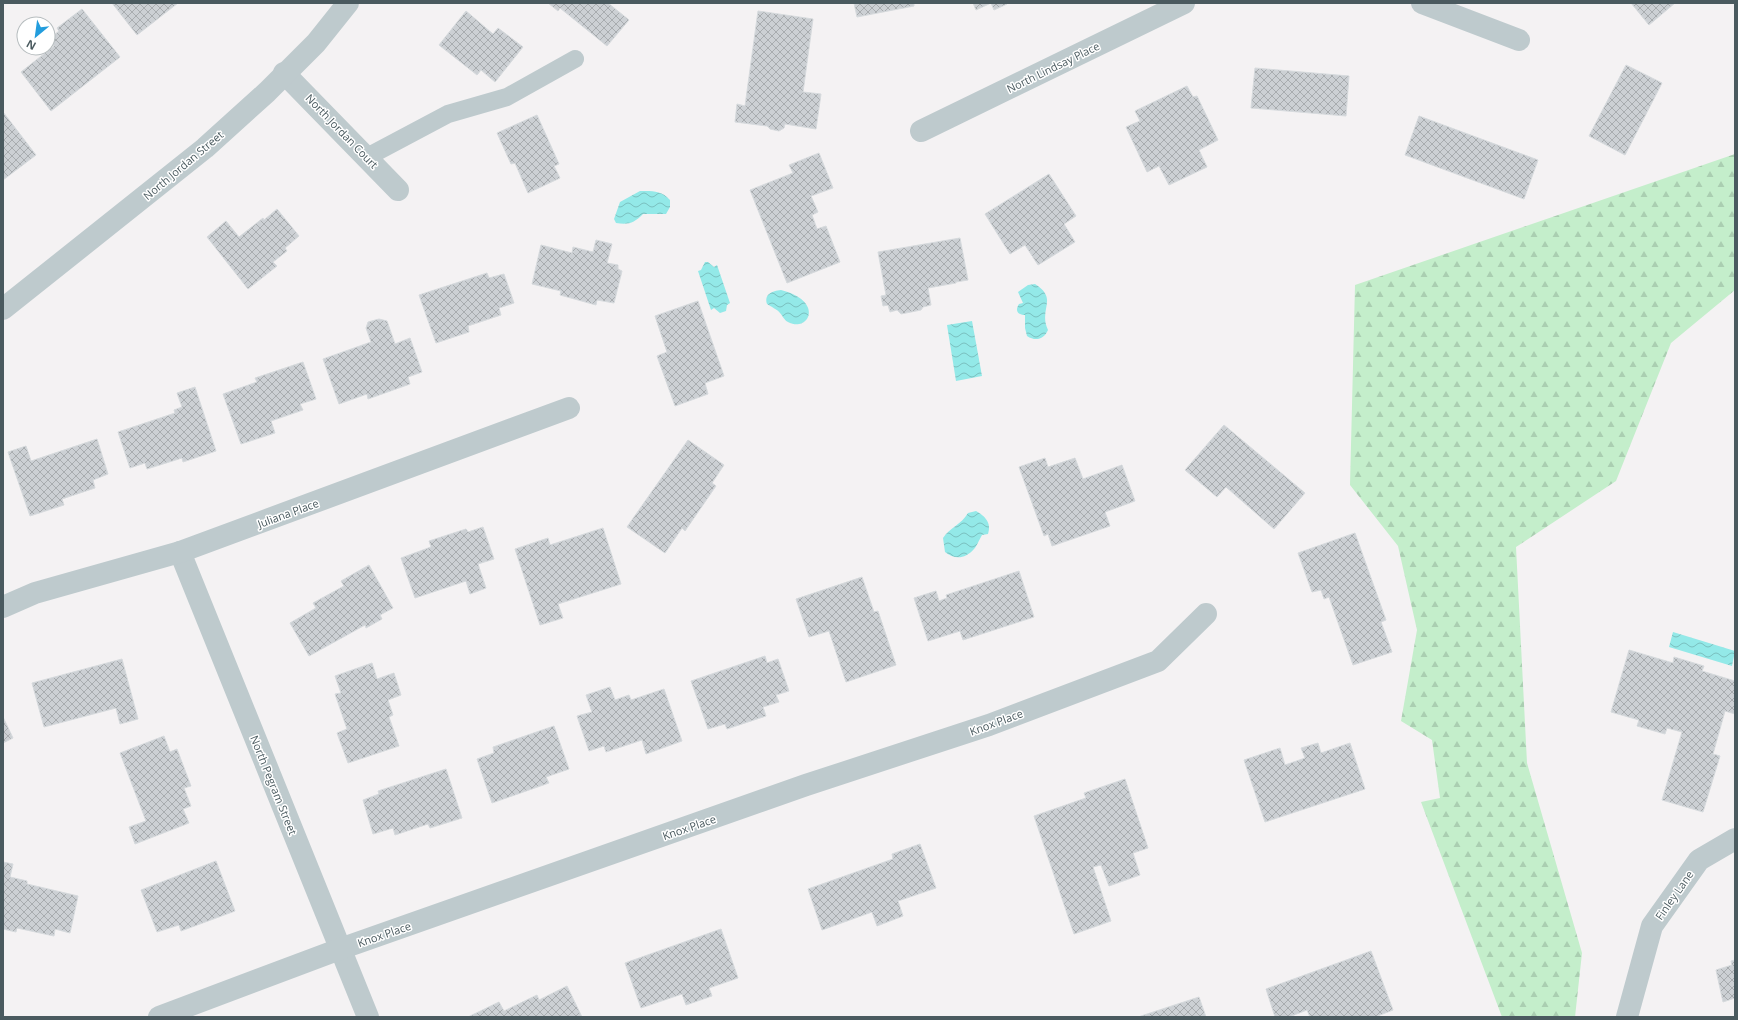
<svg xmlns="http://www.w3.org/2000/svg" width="1738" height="1020" viewBox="0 0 1738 1020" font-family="'Open Sans',sans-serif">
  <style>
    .forest { fill: url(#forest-firs) }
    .water { fill: url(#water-waves) }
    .building { fill: url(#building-cross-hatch); stroke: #d6dadd }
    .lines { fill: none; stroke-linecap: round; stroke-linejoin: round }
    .service { stroke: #becacd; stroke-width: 18 }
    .minor { stroke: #becacd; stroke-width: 22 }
    .tertiary { stroke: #becacd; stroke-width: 22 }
    .labels { text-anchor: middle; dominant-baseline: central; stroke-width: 3; stroke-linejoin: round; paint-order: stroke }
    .street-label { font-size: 11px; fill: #4a5a5f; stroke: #fff }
  </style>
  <defs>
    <pattern id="forest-firs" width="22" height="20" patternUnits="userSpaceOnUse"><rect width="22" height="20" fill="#c4eecb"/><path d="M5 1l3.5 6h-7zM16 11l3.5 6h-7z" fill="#aaceb1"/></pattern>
    <pattern id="water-waves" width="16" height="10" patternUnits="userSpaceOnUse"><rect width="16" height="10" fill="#93e9e8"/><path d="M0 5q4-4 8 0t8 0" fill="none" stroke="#7ac0bf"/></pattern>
    <pattern id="building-cross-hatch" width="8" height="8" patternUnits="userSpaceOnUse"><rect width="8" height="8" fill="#ccd0d4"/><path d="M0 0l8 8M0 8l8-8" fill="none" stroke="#a8acaf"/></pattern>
  </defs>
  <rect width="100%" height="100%" fill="#f4f2f3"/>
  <path class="forest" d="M1735,154V290L1671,343L1616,481L1516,547L1527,763L1582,953L1575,1017H1502L1421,802L1440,798L1432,740L1401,721L1417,630L1398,546L1350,485L1355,285Z"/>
  <g class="water">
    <path d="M640,191C652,191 661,190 670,200V207L666,214H643C634,223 629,225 616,223L614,219L620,202Z"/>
    <path d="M705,262H708L714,267L717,265L730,303L727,305L726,311L720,313L714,308L711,310L698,271L701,270Z"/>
    <path d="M1035,284C1059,299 1038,309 1048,330C1044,339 1036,342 1027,336L1025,328V315C1017,315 1015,310 1019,304L1023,303L1018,292L1028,285Z"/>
    <path d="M781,290C825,301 809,333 788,322C784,320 783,316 780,313C777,309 771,307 767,304C764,294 772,291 781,290Z"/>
    <path d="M972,321L982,376L956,381L947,325Z"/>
    <path d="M976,511C985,516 992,523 988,534L982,535C979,540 977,546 974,549C965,559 955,560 945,552L943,538C950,527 961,525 968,513Z"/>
    <path d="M1673,632L1735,651L1732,666L1669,647Z"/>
  </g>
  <g class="building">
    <path d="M112,3H178L137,35Z"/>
    <path d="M548,3H608L629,20L607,46L560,8L558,11Z"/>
    <path d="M854,3H914V6L857,17Z"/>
    <path d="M973,3H1007V4L994,10L991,3L976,10Z"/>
    <path d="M1631,3H1675L1649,25Z"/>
    <path d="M82,9L120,57L51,111L21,72L54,46L49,39L59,31L57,28Z"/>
    <path d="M466,11L493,34L498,28L523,47L495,82L481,70L477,75L439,45Z"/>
    <path d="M758,11L813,19L803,92L821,94L816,129L785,124L784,128L779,131L770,129L767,126L735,122L737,104L745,106Z"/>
    <path d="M1626,65L1662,83L1625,155L1589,136Z"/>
    <path d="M1255,68L1349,76L1346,116L1251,108Z"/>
    <path d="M1187,86L1193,97L1197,96L1218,140L1199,150L1207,167L1169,185L1159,166L1147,172L1126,127L1140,121L1135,111Z"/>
    <path d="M3,112L36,155L3,180Z"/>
    <path d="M537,115L559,164L554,166L560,178L528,193L515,163L511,164L497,133Z"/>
    <path d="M1419,116L1538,160L1524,199L1405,155Z"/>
    <path d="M819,153L833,188L811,196L818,212L812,215L817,229L826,226L840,262L787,283L750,190L793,173L789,165Z"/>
    <path d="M1049,174L1076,216L1064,224L1075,242L1038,265L1025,245L1010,254L985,214Z"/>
    <path d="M277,209L299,236L285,248L287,251L273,262L277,266L248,289L207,237L226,221L239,237L263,218L264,220Z"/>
    <path d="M960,238L968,280L956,282V283L928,288L931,305L923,307L921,310L901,314L897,310L890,312L888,305L883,306L881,296L886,295L878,252Z"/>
    <path d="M596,240L612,244L607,263L618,265V269L622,271L614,303L597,300L596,305L560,295L561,291L532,284L541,245L572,253L573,247L593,252Z"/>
    <path d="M487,273L489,278L504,274L514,303L499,308L501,315L468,326L469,332L436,343L419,295Z"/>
    <path d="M698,301L724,376L705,383L708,394L675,406L657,356L667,352L655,316Z"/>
    <path d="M379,319L387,321L395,344L410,338L422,372L408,377L410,384L368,399L367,394L339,404L323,359L371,342L366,328L368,322Z"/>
    <path d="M303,362L316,399L300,404L303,410L271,421L275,433L241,444L223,394L257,382L255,378Z"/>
    <path d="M195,387L216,451L183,462L182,458L147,469L145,463L130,468L118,432L175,413L174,410L182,407L177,393Z"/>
    <path d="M1224,425L1305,493L1274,529L1226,487L1217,497L1185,470Z"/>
    <path d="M97,439L108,474L93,480L95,488L62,499L64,505L30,516L8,452L26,446L31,461Z"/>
    <path d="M688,440L724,465L712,483L716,486L685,531L682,528L665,553L627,527Z"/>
    <path d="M1045,458L1048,467L1075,458L1083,479L1122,465L1135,501L1105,512L1110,526L1052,546L1048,534L1044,536L1019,467Z"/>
    <path d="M483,527L494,559L478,564L486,588L470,594L466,581L415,598L401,558L431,547L429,541L466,529L468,532Z"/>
    <path d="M603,528L621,584L558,604L563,618L540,625L515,549L548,538L550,545Z"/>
    <path d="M1355,533L1386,620L1381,622L1392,652L1353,665L1329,597L1324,599L1321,590L1312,592L1298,553Z"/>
    <path d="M369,565L393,608L380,615L382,619L366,628L365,625L309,656L290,623L316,608L313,603L344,586L341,581Z"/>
    <path d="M1019,571L1034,617L963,640L960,631L928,641L914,598L936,591L939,601L947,598L946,595Z"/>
    <path d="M862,577L874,612L878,611L896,665L846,682L829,631L809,637L796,599Z"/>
    <path d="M1629,650L1673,663L1674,657L1704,666L1702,671L1735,681V714L1725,711L1713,754L1720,756L1703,812L1662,800L1682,732L1667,728L1665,734L1637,726L1639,720L1611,712Z"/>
    <path d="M765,656L767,663L778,659L789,691L776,695L779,702L763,707L766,716L727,729L725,724L708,729L691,681Z"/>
    <path d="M122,659L138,719L120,724L116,708L44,727L32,683Z"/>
    <path d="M372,663L377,679L394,673L401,695L388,700L393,715L389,717L399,746L348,763L337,733L347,729L335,694L341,693L335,676Z"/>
    <path d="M610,687L615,700L629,695L631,700L664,689L682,741L646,754L642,740L606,752L604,746L589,751L577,716L592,712L586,695Z"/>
    <path d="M3,717L13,738L3,743Z"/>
    <path d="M554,726L569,769L546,777L549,783L492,803L477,759L494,753L493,747Z"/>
    <path d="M164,736L170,752L177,749L191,786L184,788L191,806L183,809L189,823L135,844L129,827L146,821L120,753Z"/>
    <path d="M1318,743L1321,753L1350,743L1365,789L1265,822L1244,760L1280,748L1285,765L1305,758L1301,748Z"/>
    <path d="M446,769L462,818L430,828L428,824L395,835L393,828L373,834L363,800L379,794L378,791Z"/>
    <path d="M1125,779L1148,848L1133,853L1140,875L1109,886L1101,865L1093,867L1111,921L1074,934L1034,816L1086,798L1084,793Z"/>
    <path d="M920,844L936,888L898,901L903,916L877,926L872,912L822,930L808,889L893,859L892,854Z"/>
    <path d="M216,861L235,911L181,931L179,925L157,932L141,890Z"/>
    <path d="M3,862L13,864L10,877L27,881V884L78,896L70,933L55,929L54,936L17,928L16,932L3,929Z"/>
    <path d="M721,929L738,978L709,988L712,996L686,1005L682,994L641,1008L625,963Z"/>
    <path d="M1371,951L1393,1010L1375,1017H1310L1307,1010L1289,1017H1275L1266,989Z"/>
    <path d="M1735,960V998L1723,1002L1716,970L1732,965L1731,961Z"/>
    <path d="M567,986L582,1017H468L499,1002L504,1011L537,995L539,1000Z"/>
    <path d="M1199,997L1206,1017H1138Z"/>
  </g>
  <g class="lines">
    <path class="service" d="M367,157L448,114L507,97L575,59"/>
    <g class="minor">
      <path d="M1422,3L1519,40"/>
      <path d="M284,73L398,190"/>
      <path d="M921,131L1184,3"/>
      <path d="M180,552L368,1017"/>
      <path d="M3,607L35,593L180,552L569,408"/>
      <path d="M159,1017L340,949L806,785L989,725L1158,661L1206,614"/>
      <path d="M1627,1017L1652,926L1699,860L1735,839"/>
    </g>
    <path class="tertiary" d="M3,309L205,148L267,92L316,43L348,3"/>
  </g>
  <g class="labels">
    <g class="street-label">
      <text transform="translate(1053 67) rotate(-26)">North Lindsay Place</text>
      <text transform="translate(342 131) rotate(46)">North Jordan Court</text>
      <text transform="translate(183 165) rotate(-40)">North Jordan Street</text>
      <text transform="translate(288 513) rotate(-20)">Juliana Place</text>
      <text transform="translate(996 722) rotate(-20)">Knox Place</text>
      <text transform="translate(274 785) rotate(68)">North Pegram Street</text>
      <text transform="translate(689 827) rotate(-19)">Knox Place</text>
      <text transform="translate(1674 895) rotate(-55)">Finley Lane</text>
      <text transform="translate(384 934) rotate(-19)">Knox Place</text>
    </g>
  </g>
  <rect width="1738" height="1020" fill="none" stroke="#4a5a5f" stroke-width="8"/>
  <g transform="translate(36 36) rotate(209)"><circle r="19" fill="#ffffff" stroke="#b7bdbf"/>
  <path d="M0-3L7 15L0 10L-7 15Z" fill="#239ddd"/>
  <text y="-6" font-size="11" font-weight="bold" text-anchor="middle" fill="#4a5a5f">N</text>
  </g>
</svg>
